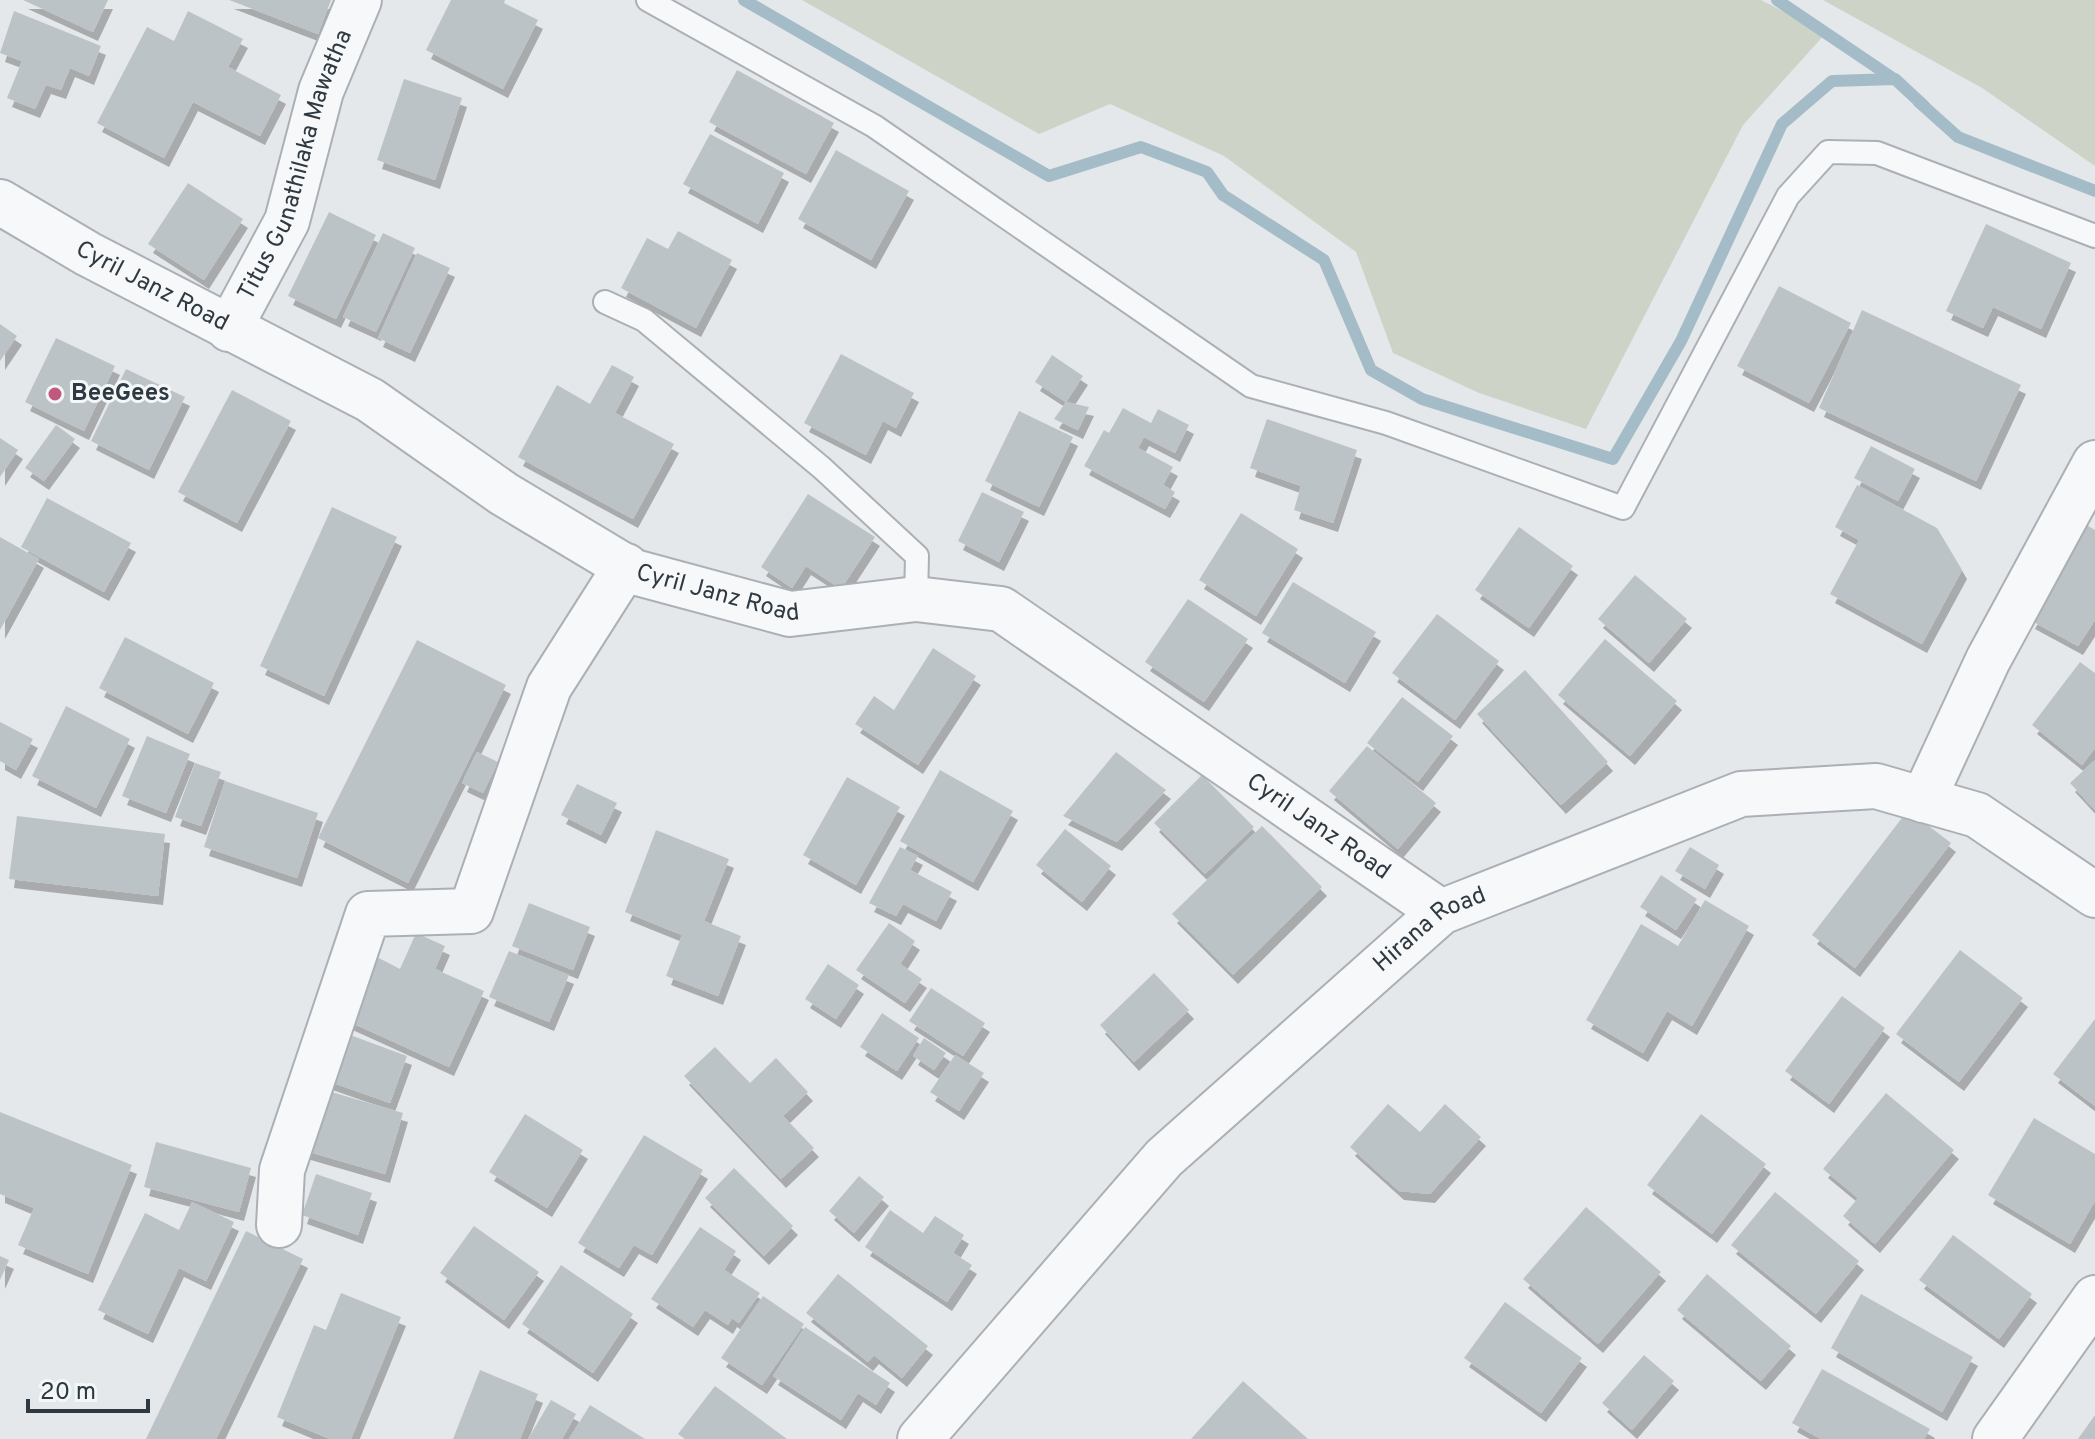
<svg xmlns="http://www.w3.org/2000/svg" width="2095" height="1439" viewBox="0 0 2095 1439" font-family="Overpass,sans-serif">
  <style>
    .green { fill: #cdd4c7 }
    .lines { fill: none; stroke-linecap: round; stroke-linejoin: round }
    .stream { stroke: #a4bcc7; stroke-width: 12 }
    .building { fill: #bcc3c7; filter: url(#shadow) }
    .service-casing { stroke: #aab0b5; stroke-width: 26 }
    .minor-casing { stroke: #aab0b5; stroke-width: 48 }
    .tertiary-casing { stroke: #aab0b5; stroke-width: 48 }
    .service { stroke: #f7f8f9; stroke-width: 22 }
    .minor { stroke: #f7f8f9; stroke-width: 44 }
    .tertiary { stroke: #f7f8f9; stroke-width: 44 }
    .poi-dot { fill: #c1597f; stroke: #f4f7f8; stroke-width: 3 }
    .labels { text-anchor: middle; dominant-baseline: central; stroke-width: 6; stroke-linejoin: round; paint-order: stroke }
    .street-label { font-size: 24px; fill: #2e3942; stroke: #f4f7f8 }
    .poi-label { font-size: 24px; font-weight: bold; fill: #2e3942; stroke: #f4f7f8; text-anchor: start }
  </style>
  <defs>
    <filter id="shadow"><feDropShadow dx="5" dy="9" stdDeviation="0" flood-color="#0004"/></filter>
  </defs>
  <rect width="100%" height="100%" fill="#e5e8eb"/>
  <g class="green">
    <path d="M802,0H1761L1826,33L1743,125L1586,429L1479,393L1393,353L1356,252L1224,156L1110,104L1039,134Z"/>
    <path d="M1823,0H2095V166L1982,88Z"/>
  </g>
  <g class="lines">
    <g class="stream">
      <path d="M744,0L1049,176L1141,147L1207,172L1223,195L1324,260L1371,370L1422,399L1613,459L1681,341L1782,124L1832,81L1895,79L1924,106"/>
      <path d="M1777,0L1894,79"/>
      <path d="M1919,102L1958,137L2095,191"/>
    </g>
  </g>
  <g class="building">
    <path d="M23,0H108L93,32Z"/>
    <path d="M229,0H331L318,34Z"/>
    <path d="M451,0H505L504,3L538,20L503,89L426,50Z"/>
    <path d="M14,11L101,46L89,76L70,68L61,90L46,85L35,109L7,98L22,61L0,53Z"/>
    <path d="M188,11L243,39L228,67L281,95L260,136L193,102L164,158L97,123L147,27L174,41Z"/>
    <path d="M737,70L834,123L806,174L709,122Z"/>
    <path d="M404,79L462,98L435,180L377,160Z"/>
    <path d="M710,134L784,173L758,224L683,184Z"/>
    <path d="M836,150L909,191L871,260L798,219Z"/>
    <path d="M188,183L243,219L204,280L148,244Z"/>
    <path d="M329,212L376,235L336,319L288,296Z"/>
    <path d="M1986,224L2071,263L2041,329L1993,307L1983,328L1946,311Z"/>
    <path d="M678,231L732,260L696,328L621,288L647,238L668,249Z"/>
    <path d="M383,233L415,248L376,332L343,317Z"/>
    <path d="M417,253L450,268L410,353L378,338Z"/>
    <path d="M1779,286L1851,323L1809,403L1737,366Z"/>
    <path d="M1862,310L2021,385L1976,481L1819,408Z"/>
    <path d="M0,324L17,336L0,361Z"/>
    <path d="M56,338L115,366L84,431L25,402Z"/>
    <path d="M841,354L914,393L896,428L883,421L866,455L804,423Z"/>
    <path d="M1052,355L1083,376L1066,402L1035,382Z"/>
    <path d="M612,365L634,377L615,413L674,444L633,519L518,457L557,385L590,404Z"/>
    <path d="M126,369L185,397L149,470L91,441Z"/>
    <path d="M232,390L291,421L237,523L178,492Z"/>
    <path d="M1066,402L1089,407L1078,430L1054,419Z"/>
    <path d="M1123,408L1151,423L1158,409L1189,425L1175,453L1144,437L1138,448L1173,467L1163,485L1175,492L1165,509L1084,466L1104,430L1109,433Z"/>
    <path d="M1019,411L1073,437L1039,507L985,481Z"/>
    <path d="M1267,419L1357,450L1333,523L1294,510L1301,486L1250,468Z"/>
    <path d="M56,425L75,439L44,481L25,468Z"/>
    <path d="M0,438L18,450L0,477Z"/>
    <path d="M1871,446L1915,469L1898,501L1854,478Z"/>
    <path d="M1857,485L1937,528L1962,570L1922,644L1830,594L1859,540L1835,527Z"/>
    <path d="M982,492L1024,512L999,562L958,541Z"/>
    <path d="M808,494L875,537L841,589L806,566L792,588L761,567Z"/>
    <path d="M47,498L131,543L104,592L21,547Z"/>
    <path d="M332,507L397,537L324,696L260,666Z"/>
    <path d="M1241,513L1298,549L1256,616L1199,580Z"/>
    <path d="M2083,523L2095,530V620L2078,646L2030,620Z"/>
    <path d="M1519,527L1573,566L1529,628L1475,590Z"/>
    <path d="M0,537L39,559L0,630Z"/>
    <path d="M1635,575L1687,619L1649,663L1598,619Z"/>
    <path d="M1293,582L1376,632L1345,683L1262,633Z"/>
    <path d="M1188,599L1248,639L1204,702L1145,662Z"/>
    <path d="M1437,614L1499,661L1455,720L1392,673Z"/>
    <path d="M125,637L214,683L188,734L99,688Z"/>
    <path d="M1605,639L1677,701L1630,756L1558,695Z"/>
    <path d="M417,640L506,685L408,883L318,838Z"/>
    <path d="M933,648L976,676L918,765L855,724L874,696L894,710Z"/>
    <path d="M2080,662L2095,673V748L2082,765L2032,725Z"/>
    <path d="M1525,670L1608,762L1561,805L1477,714Z"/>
    <path d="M1402,697L1453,736L1418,782L1367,743Z"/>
    <path d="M66,706L130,739L96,808L32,776Z"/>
    <path d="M0,722L33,739L16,770L0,761Z"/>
    <path d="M147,736L190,754L166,813L122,796Z"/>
    <path d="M1367,746L1436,803L1398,849L1329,791Z"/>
    <path d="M477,752L498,762L483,793L462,783Z"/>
    <path d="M1116,752L1166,790L1117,842L1063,816Z"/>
    <path d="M2095,760V810L2070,783Z"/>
    <path d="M195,763L221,772L201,826L175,817Z"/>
    <path d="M940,770L1013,811L973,882L900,841Z"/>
    <path d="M1202,775L1254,827L1205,874L1154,823Z"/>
    <path d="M847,777L900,807L856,885L803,855Z"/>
    <path d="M225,781L318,813L297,878L204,847Z"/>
    <path d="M577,784L617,803L601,835L561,815Z"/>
    <path d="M1908,810L1951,843L1855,968L1812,935Z"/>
    <path d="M17,816L165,834L158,896L9,879Z"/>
    <path d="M1262,826L1322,887L1233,975L1172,914Z"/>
    <path d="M1065,829L1111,866L1082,902L1036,865Z"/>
    <path d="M656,830L729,859L704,921L741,936L718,996L666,976L682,935L625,912Z"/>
    <path d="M900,847L918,856L910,870L952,892L936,921L903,904L896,916L869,903Z"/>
    <path d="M1690,847L1719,865L1705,889L1675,871Z"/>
    <path d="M1661,875L1697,899L1676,930L1640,907Z"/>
    <path d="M1705,900L1749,926L1692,1026L1667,1011L1643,1053L1586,1020L1641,924L1678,946Z"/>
    <path d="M529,903L590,927L573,970L512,946Z"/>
    <path d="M889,923L915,941L900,964L922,979L905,1003L856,970Z"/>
    <path d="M416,933L445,946L435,969L484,991L449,1067L341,1018L371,954L400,969Z"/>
    <path d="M1960,950L2023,998L1959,1082L1896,1034Z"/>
    <path d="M509,951L569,975L549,1022L489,997Z"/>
    <path d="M828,964L859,985L836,1019L805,999Z"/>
    <path d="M1154,973L1189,1010L1134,1062L1100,1025Z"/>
    <path d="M931,988L985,1023L963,1056L909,1021Z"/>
    <path d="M1842,996L1885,1028L1829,1104L1785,1071Z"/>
    <path d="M882,1013L919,1038L897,1071L860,1047Z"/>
    <path d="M2095,1019V1106L2053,1074Z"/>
    <path d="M342,1032L407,1056L390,1103L325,1080Z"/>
    <path d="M924,1038L946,1053L934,1070L913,1056Z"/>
    <path d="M715,1047L750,1083L776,1058L808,1092L783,1116L814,1148L781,1179L684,1076Z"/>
    <path d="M955,1055L984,1073L959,1111L930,1092Z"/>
    <path d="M318,1088L403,1113L385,1174L299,1149Z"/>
    <path d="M1886,1093L1954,1150L1875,1244L1843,1216L1858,1198L1823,1169Z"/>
    <path d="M1388,1104L1420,1132L1445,1104L1481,1137L1430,1194L1399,1191L1350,1147Z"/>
    <path d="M0,1112L132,1165L88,1274L18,1245L34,1208L0,1194Z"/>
    <path d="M525,1114L583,1150L547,1208L489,1172Z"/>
    <path d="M1701,1114L1766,1164L1712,1234L1647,1185Z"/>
    <path d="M2034,1118L2095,1154V1201L2070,1244L1988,1195Z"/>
    <path d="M644,1135L703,1170L652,1255L634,1245L619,1268L578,1243Z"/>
    <path d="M156,1142L251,1168L239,1212L144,1187Z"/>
    <path d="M734,1168L793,1226L764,1256L705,1198Z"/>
    <path d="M316,1174L372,1193L358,1235L302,1215Z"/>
    <path d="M859,1176L884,1197L854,1233L829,1211Z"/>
    <path d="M1775,1192L1859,1261L1816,1314L1731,1245Z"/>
    <path d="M192,1202L234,1222L206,1281L179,1268L148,1334L98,1310L145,1213L179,1230Z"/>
    <path d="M1586,1207L1661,1272L1598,1344L1523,1279Z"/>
    <path d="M890,1210L923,1233L935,1216L964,1235L953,1253L972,1265L947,1302L865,1247Z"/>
    <path d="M474,1226L539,1272L504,1320L440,1273Z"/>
    <path d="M700,1227L736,1251L724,1270L760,1293L739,1323L732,1318L728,1325L705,1310L693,1327L651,1299Z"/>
    <path d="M246,1231L303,1259L216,1439H146Z"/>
    <path d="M1953,1235L2032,1294L1999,1339L1919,1280Z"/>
    <path d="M0,1256L9,1260L0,1280Z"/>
    <path d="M561,1265L633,1314L593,1373L522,1324Z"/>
    <path d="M838,1274L928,1346L902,1378L874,1355L868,1362L806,1313Z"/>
    <path d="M1707,1274L1791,1346L1761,1381L1677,1310Z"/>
    <path d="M341,1293L401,1317L351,1439H330L277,1417L314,1325L326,1330Z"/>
    <path d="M1861,1294L1973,1357L1942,1412L1831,1348Z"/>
    <path d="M763,1296L804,1324L762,1385L721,1358Z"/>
    <path d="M1505,1302L1582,1358L1541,1413L1464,1358Z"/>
    <path d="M805,1327L890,1383L876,1405L858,1393L841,1420L773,1376Z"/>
    <path d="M1644,1355L1674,1381L1632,1430L1602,1403Z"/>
    <path d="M1822,1369L1930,1429L1924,1439H1821L1792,1423Z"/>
    <path d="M480,1370L538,1394L520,1439H453Z"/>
    <path d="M1243,1381L1308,1439H1191Z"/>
    <path d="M715,1386L787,1439H685L678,1434Z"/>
    <path d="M551,1400L576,1414L562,1439H528Z"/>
    <path d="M590,1405L645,1439H569Z"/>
    <path d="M2095,1415V1439H2078Z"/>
  </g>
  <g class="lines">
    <g class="service-casing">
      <g id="service">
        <path d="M648,0L874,126L1251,386L1386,423L1623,508L1788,196L1828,152L1877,153L2095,236"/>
        <path d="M605,302L644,320L822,468L917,556L916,599"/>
      </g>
    </g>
    <g class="minor-casing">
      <g id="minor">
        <path id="s1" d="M0,202L88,254L370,400L504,494L634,572L790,614L916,599L1001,609L1441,912"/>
        <path id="s2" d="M229,329L287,221L321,91L359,0"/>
        <path d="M1923,800L1988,660L2095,463"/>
        <path d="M279,1225L282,1170L368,914L471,911L549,687L626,566"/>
        <path d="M1995,1439L2095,1298"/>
      </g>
    </g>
    <g class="tertiary-casing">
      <g id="tertiary">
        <path id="s3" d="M920,1439L1164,1158L1441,912L1741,794L1876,786L1977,815L2095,895"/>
      </g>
    </g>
    <use href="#service" class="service"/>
    <use href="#minor" class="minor"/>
    <use href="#tertiary" class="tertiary"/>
  </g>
  <circle class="poi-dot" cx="55" cy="394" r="8"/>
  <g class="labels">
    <g class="street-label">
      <text stroke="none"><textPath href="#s2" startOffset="178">Titus Gunathilaka Mawatha</textPath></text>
      <text stroke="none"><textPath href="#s1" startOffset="174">Cyril Janz Road</textPath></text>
      <text stroke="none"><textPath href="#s1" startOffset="822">Cyril Janz Road</textPath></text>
      <text stroke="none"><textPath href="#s1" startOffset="1494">Cyril Janz Road</textPath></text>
      <text stroke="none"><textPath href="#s3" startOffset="724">Hirana Road</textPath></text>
    </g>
    <g class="poi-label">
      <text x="71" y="394">BeeGees</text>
    </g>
  </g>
  <path d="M28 1399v12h120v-12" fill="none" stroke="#2e3942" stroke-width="4"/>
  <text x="40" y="1399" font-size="24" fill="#2e3942" stroke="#f4f7f8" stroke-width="6" paint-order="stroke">20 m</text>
</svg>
